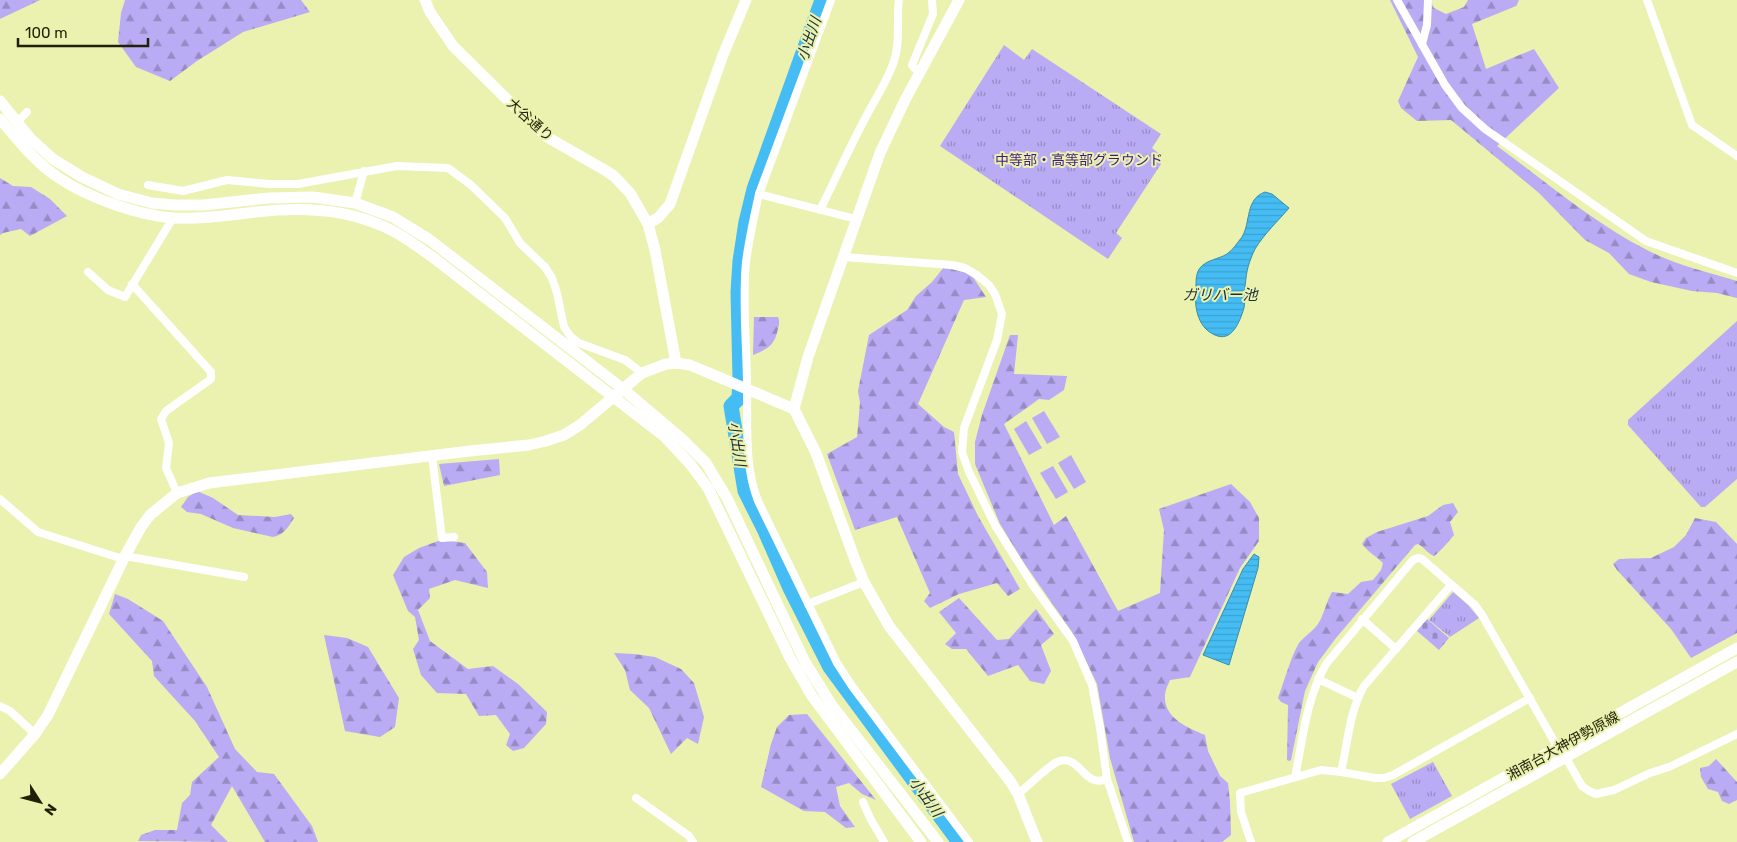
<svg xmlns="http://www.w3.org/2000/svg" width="1737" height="842" viewBox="0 0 1737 842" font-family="Rubik,'Noto Sans JP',sans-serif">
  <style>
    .forest { fill: url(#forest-firs) }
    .cemetery { fill: url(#cemetery-stones) }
    .park { fill: url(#park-tufts) }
    .pitch { fill: #b9abf4 }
    .water { fill: url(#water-rules); stroke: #3a8ead }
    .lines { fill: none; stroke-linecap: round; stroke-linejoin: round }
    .river { stroke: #45bdf4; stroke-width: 15 }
    .street { stroke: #fff; stroke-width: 8 }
    .secondary { stroke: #fff; stroke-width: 11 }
    .labels { text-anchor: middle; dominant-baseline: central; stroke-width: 4; stroke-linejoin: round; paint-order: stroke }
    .street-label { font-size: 14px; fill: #1f2006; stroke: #ebf1ae }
    .park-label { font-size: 14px; fill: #401982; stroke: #ebf1ae }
    .water-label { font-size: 15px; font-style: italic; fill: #1b2f39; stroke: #ebf1ae }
  </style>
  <defs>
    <pattern id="forest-firs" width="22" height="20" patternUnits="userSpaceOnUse" patternTransform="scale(1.25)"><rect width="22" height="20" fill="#b9abf4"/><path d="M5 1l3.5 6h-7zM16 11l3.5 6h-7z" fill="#968bc4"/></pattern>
    <pattern id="cemetery-stones" width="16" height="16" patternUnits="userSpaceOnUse" patternTransform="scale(1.25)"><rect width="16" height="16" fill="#b9abf4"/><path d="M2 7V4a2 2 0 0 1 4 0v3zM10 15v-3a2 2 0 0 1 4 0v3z" fill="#968bc4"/></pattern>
    <pattern id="park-tufts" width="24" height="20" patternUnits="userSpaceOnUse" patternTransform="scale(1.25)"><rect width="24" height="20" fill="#b9abf4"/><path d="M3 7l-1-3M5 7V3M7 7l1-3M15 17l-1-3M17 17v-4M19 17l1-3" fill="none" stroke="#968bc4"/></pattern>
    <pattern id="water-rules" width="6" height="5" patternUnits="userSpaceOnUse" patternTransform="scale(1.25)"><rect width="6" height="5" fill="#45bdf4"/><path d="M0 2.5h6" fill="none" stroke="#3ca2d0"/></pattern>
  </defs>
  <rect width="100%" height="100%" fill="#ebf1ae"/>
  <g class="forest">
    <path d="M0,0H40L0,19Z"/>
    <path d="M125,0H301L310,12L243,32L197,61L170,81L136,67L118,42L121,13Z"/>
    <path d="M1390,0H1430L1434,8L1446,14L1464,7L1468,0H1519L1516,6L1472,24L1486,69L1534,49L1559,88L1497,146C1545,181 1594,223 1647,250C1675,265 1707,272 1737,281V298L1717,293L1692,291L1651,282L1629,274L1609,253L1585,240L1539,193L1451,120L1417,121L1401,108L1398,101L1418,57Z"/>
    <path d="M0,178L13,186L31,187L50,199L67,216L30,236L21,229L3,233L0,235Z"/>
    <path d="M944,267L971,274L986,297L964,300L918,404L944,427L954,432L958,474L978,516L1020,589L1008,596L997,583L959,594L930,608L924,601L930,593L897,517L855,530L827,454L857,437L860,403L858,391L869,335L907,310L916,296L932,282Z"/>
    <path d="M754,317H778C780,322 779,324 778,329C774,346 769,348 753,355Z"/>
    <path d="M1010,335H1018L1014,374L1067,376L1064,390L1049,400L1039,399L1004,424L1054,525L1066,516L1118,611L1160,593L1164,530L1159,509L1231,484L1250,502L1259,518V541L1240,568L1190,677L1170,680C1168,685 1165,690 1165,695C1163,718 1188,728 1205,735L1208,751L1220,776L1228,783L1230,801L1231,835L1222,842H1134L1110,758L1097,684L1072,632L1024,563L1000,524L975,464V442L982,415Z"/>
    <path d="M499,459L500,475L444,486L439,464Z"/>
    <path d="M197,491L213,498L238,515L275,517L291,514L294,518C289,526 284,535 273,537L233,528L201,514L187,512L181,507L188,497Z"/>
    <path d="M1453,503L1458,512L1450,522L1454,535C1450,540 1438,554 1434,556C1427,553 1424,547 1418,544L1415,545L1336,638L1318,662L1305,691L1291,760L1289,761L1287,760L1288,705L1281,702L1278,698C1284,682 1291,656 1299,643C1305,636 1313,631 1318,624C1324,615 1326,602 1332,592L1348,594L1361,582L1373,580L1381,570L1383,563C1376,556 1368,552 1362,544L1366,538L1377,532L1428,516L1443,505Z"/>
    <path d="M1695,518L1716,522L1737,544V633L1691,658L1671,629L1617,570L1613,564L1619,559L1651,558L1674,547L1686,535Z"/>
    <path d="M441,540L465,543L487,572L488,588L455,580L429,589L430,598L418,610L430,641L468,669L493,666L518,684L547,712L546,724L524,748L513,751L506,745L510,734L496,715L479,716L466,694L437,693L421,675L413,649L419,640L415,617L408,611L393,575L404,557L419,548Z"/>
    <path d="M115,594L128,599L163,621L207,687L235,749L257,772L274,774L312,826L318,842H265L232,786L211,825L228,842L138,841L141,835L155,830H177L182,803L190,795L192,782L219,757L195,721L154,676L152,661L109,614Z"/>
    <path d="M959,598L997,640L1009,639L1036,609L1054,634L1041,645L1051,671L1044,684L1030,681L1018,665L988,676L966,649H952L945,644L956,633L939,612Z"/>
    <path d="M324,635L347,638L368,647L399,698L395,727L380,737L345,731Z"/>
    <path d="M614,653L634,654L655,657L681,669L694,683L704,717L698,744L687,738L671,754L649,708L630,690L625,670Z"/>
    <path d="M807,714L876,800L862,794L849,783L836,787L840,806L855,827L846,828L825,812L804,811L761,787L771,744L777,727L789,715Z"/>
    <path d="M1716,759L1737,782V800L1729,804L1722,801L1718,792L1708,789L1701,777L1700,768L1709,766Z"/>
  </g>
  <path class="cemetery" d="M1427,619L1449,638L1439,650L1417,631Z"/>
  <g class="park">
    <path d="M1004,45L1024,60L1032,49L1161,134L1152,148L1161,155V164L1116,233L1122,238L1108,259L940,146Z"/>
    <path d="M1737,321V479L1705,507H1701L1628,425V420Z"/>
    <path d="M1453,592L1468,605L1479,618L1450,637L1429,620Z"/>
    <path d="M1433,762L1452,796L1410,819L1391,784Z"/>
  </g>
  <g class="pitch">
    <path d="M1044,411L1060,437L1047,444L1032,418Z"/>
    <path d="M1026,421L1042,448L1029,455L1014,429Z"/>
    <path d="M1071,455L1086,482L1074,489L1058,463Z"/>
    <path d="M1053,466L1068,492L1056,499L1040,473Z"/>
  </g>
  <g class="water">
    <path d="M1265,192L1272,194L1289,208C1278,221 1264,234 1255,249C1251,257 1247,268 1246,278C1244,287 1246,298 1244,308C1240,321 1232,343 1215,335C1196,327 1194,304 1196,286C1196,280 1196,273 1200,268C1206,260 1219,259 1227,254C1233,250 1237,243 1242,237C1251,222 1245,199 1265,192Z"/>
    <path d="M1254,554L1259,557L1258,568L1229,665L1203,655L1243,569Z"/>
  </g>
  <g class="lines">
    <path class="river" d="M822,0L754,189L746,222L740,261L738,292L740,379L739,398L731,406L745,491L765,531L790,588L830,667L959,842"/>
    <g class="street">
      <path d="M831,0L759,194C754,217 749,239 746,262C742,302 747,347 747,388C748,426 744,465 758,501L837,663L852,686L969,842"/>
      <path d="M1397,0L1445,85L1462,108L1485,129L1646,241L1737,273"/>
      <path d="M1647,0L1692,125L1737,156"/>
      <path d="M1422,44L1427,25L1428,0"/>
      <path d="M920,72L914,68L912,65L933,14L932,0"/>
      <path d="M17,122L27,112"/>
      <path d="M148,185L183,191L227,180L269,184H298L397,166L448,168L471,185L505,218L520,243L545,267L552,278L557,293L564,327L571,337L579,343L625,360L642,373"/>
      <path d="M759,194L856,219"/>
      <path d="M355,203L364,171"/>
      <path d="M820,210C836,178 851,144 868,113C877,96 888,80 894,61C901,41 896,20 899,0"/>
      <path d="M843,257L952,265L965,268L977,275L989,285L995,294L1002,314L997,340L964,428L962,452L969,472L996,527L1034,587L1073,641L1092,685L1100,728L1107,779L1128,842"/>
      <path d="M88,272L108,290L125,297L173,218"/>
      <path d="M132,284L211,372V379L166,411L161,419L169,443L166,468L177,493"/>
      <path d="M432,456L442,538L454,537"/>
      <path d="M0,499L38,532L123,559"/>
      <path d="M125,556L244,577"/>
      <path d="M808,604L864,582"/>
      <path d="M1362,619L1396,649"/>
      <path d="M1318,679L1358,698"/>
      <path d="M0,706L10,711L35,734"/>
      <path d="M1566,758L1582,786L1589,791L1596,794L1614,790L1650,773L1669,767L1737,734"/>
      <path d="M1341,772C1348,743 1349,712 1364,686L1451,585"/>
      <path d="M1295,777C1303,738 1306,700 1326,664L1413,560L1418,558L1422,559L1475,605L1482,615L1558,748"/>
      <path d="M1018,794C1027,787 1048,766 1057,762C1081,752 1082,789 1107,779"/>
      <path d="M636,798L689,836L693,842"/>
      <path d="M863,802L870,818L884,842"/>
      <path d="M1251,842L1241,812L1240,793L1321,770L1341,772L1375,778H1384L1393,775L1530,698"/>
    </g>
    <g class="secondary">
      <path d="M425,0L430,12L453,46L522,114L547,137L603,169L614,176L630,193L648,224L655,250L676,363"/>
      <path d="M0,101L30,138L53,159L82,177L118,194L152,203L175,205H203L269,198L313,197L355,203L393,217L430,240L623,389L682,439L706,463L727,498L805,662L831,704L938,842"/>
      <path d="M0,119C18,140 36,163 59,178C89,198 137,215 173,218C199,220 230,215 256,212C298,207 341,208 380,225C400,233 417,246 435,259L665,437L691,465L708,488L790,658L812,696L921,842"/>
      <path d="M648,224L659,217L670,204L723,55L746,0"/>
      <path d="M794,409L808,357L880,153L905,100L959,0"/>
      <path d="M0,774L35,734L48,715L125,556L141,527L150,515L177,493L209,483L470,451L529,445L546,441L564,435L580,425L642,373L666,364L676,363L690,365L794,409L816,453L855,560L864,582L889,626L1010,781L1018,794L1037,842"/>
      <path d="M1388,842L1737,648"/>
      <path d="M1413,842L1737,662"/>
    </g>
  </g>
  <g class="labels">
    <g class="street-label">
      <text transform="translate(530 120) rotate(42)">大谷通り</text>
      <text transform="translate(1563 746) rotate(-29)">湘南台大神伊勢原線</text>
    </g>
    <g class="park-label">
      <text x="1079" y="160">中等部・高等部グラウンド</text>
    </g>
    <g class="water-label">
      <text transform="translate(809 39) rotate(-71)">小出川</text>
      <text x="1220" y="295">ガリバー池</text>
      <text transform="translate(737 444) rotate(81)">小出川</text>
      <text transform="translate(926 797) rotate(54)">小出川</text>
    </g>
  </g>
  <g transform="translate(40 802) rotate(126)" stroke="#ebf1ae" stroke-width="4" paint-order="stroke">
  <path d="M0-4L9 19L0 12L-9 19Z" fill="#1f2006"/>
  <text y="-8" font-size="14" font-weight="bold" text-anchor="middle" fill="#1f2006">N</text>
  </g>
  <path d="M18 38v8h130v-8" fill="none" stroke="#1f2006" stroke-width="2.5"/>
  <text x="25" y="38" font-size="15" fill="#1f2006" stroke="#ebf1ae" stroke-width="4" paint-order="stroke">100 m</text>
</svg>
